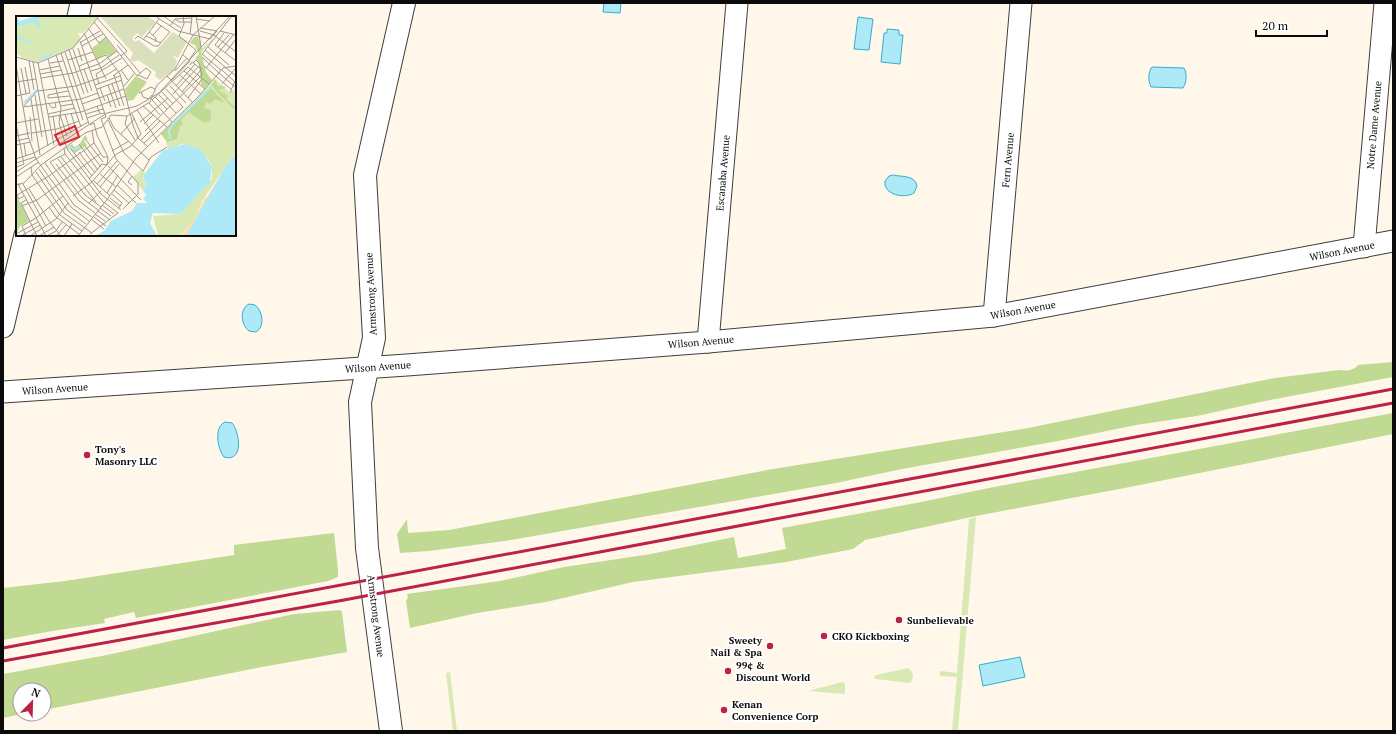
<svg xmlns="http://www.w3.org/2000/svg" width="1396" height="734" viewBox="0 0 1396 734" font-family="'PT Serif',serif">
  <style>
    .green { fill: #d9e9b4 }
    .forest { fill: #c0da93 }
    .water { fill: #aee9f7; stroke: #34aece }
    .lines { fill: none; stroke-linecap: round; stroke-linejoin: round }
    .minor-casing { stroke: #3e3e3e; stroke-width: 23 }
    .tertiary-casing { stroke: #3e3e3e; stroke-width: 24 }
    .minor { stroke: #fff; stroke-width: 21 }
    .tertiary { stroke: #fff; stroke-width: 22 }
    .rail { stroke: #bc2246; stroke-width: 3 }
    .poi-dot { fill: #bc2246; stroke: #fff; stroke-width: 1.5 }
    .labels { text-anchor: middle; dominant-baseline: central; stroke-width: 4; stroke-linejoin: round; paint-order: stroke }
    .street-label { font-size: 10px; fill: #0b0b0b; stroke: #fff }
    .poi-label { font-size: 10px; font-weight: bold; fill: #0b0b0b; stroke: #fff; text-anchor: start }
    .inset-river { fill: none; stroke: #aee9f7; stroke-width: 2 }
    .inset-road { fill: none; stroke: #9d9990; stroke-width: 1 }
    .view { fill: #d62828; fill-opacity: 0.15; stroke: #d62828; stroke-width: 2 }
    .inset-edge { fill: none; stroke: #0b0b0b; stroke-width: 2 }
  </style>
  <rect width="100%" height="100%" fill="#fff7e9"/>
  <g class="green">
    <path d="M976,517L958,731H952L957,677L941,676L939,674L941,671L957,673L969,519Z"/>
    <path d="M908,668C913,671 915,678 910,683L876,679L874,678L876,675Z"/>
    <path d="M450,672L457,731H453L446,673Z"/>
    <path d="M842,682L845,683V692L844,694L808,691Z"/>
  </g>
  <g class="forest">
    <path d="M1393,362V377L1260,402L1197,416L1136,425L1058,441L902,469L836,483L511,540L429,551L400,553L397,534L407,519L408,533L449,530L773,469L1023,429L1275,378L1339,370C1346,371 1353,371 1358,365Z"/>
    <path d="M1393,413V434L1130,487L976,516L865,540L853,549L786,562L633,582L546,602L477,613L410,628L406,601L408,597L407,594L500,581L564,567L651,554L734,537L738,558L786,549L782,528L916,503L989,488Z"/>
    <path d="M334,533L338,570V577L328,581L136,618L134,612L104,619L105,623L52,631L3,640V588L65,581L234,555V545Z"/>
    <path d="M340,610L342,612L347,652L262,667L44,710V690H20V714H22L3,718V674L107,655L294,614Z"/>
  </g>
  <g class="water">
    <path d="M604,3H621L620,13L603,12Z"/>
    <path d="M858,17L873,19L869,50L854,49Z"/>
    <path d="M887,29L899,30V35H903L900,64L881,62L884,33H887Z"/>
    <path d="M1152,67L1184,68C1187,73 1187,82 1183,88L1151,87C1148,81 1148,72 1152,67Z"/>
    <path d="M893,175C902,177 915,175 917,186L914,193C905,199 883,195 885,181L889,176Z"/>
    <path d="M249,304L255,305C263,311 265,327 256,332L249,331C241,325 239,309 249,304Z"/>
    <path d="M225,422L232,423C239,430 245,463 224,457C217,448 214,427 225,422Z"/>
    <path d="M1020,657L1025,677L983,686L979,665Z"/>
  </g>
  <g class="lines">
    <g class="minor-casing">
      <g id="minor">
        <path d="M78,17L81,3"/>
        <path d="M1364,247L1385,3"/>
        <path d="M994,316L1021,3"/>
        <path d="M3,327L25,235"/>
        <path d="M708,342L737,3"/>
        <path d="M3,392L407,365L708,342L994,316L1393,241"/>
      </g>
    </g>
    <g class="tertiary-casing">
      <path id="tertiary" d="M391,731L367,548L360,402L374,338L365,175L404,3"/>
    </g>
    <use href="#minor" class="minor"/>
    <use href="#tertiary" class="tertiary"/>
    <g class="rail">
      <path d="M3,648L1393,389"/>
      <path d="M3,661L344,600L1393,403"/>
    </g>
  </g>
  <g class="poi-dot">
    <circle cx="87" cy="455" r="4"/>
    <circle cx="899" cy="620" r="4"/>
    <circle cx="824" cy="636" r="4"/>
    <circle cx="770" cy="646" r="4"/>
    <circle cx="728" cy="671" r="4"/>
    <circle cx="724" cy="710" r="4"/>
  </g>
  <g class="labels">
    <g class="street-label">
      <text transform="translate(1374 125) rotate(-85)">Notre Dame Avenue</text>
      <text transform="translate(1008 160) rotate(-85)">Fern Avenue</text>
      <text transform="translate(723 173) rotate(-85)">Escanaba Avenue</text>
      <text transform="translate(1342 251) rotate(-11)">Wilson Avenue</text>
      <text transform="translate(371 294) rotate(-93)">Armstrong Avenue</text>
      <text transform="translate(1023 310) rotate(-10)">Wilson Avenue</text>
      <text transform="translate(701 342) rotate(-5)">Wilson Avenue</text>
      <text transform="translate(378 367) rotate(-4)">Wilson Avenue</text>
      <text transform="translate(55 389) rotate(-4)">Wilson Avenue</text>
      <text transform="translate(376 616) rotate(83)">Armstrong Avenue</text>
    </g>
    <g class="poi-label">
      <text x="95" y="449">Tony's<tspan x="95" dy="12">Masonry LLC</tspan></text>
      <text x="907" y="620">Sunbelievable</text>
      <text x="832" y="636">CKO Kickboxing</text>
      <text x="762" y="640" text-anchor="end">Sweety<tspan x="762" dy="12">Nail &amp; Spa</tspan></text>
      <text x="736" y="665">99¢ &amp;<tspan x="736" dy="12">Discount World</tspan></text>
      <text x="732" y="704">Kenan<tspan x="732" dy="12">Convenience Corp</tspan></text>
    </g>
  </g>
  <g transform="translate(16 16)">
    <rect width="220" height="220" fill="#fff7e9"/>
    <path d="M21,0H82L67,17H62L65,23L58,31L22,46L7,42L0,37L1,11L21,4ZM199,63L214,77L220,72V136L186,185L180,201L164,220H142L137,200L164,198L196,163V151L192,143L166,128L152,134L150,126L153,110L166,99ZM125,154L129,156L127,162L130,169L127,175L117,161Z" fill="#d9e9b4"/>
    <path d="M198,20L183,36L199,21L185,36L190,56L196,64L189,72L185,69L183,47L179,42L158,65L183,38L179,29L174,27L178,21H182L186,33ZM90,22L100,35L93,41L90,38L81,43L76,32ZM120,60L131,66L117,84L111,85L109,73ZM199,63L202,71L205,69L210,72L202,74L212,80L210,83L218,90L220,95L199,74L196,69ZM194,71L209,87L199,83L194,88L190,86L188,92L195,94V99L194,105L188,107L173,96L165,104L167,108L164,110L161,123L151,126L145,118ZM69,119L72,123L68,125L71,129L59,137L54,133L52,134L51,132L56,128L58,131L63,129ZM0,178L13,205L4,210L0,218Z" fill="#c0da93"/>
    <path d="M220,136L177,210L170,220H164L181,199L177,195L181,198L183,194L180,193L179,192L184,193L181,190L185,192L183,187L186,188L188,182L191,181Z" fill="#fbdfb5"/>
    <path d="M84,0H131L140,6L126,21L121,17L116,22L119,26L123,24L138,37L157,16L171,25L162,42L156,39L161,45L158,54L144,64L139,60L140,56L122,44L118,46L114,44L117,37Z" fill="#dbe0bc"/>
    <path d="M2,0L3,5L21,0L26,15L18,6L0,11ZM153,124L155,132L170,128L185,134L196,151L194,166L164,198L137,197L134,207L141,220H79L88,215L95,205L116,195L121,187H131L127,183L130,179L127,175L130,169L127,160L147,134L154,133ZM220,137V220H170L208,153Z" fill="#aee9f7"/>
    <path class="inset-river" d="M1,21L14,27M24,44L37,37M8,87L21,74M154,123L153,115L157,108L195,71M52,131L57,133L64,131"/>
    <path class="inset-road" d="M139,0L162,15L182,20M147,0L165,12M167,0L168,8L163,20L180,34L173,44M180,0L185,31M81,2L111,35L105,40M159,3L163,6H176M180,3L194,5M78,6L121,60L130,52L135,56L131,63L122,59M154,10L159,3L176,2M72,12L83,27L90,21M184,12L201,15M184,15L198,19L220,36M204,15L220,19M133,16L140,22L139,26M68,17L90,63M208,17L199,29L220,45M174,18L176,1M137,19L145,10M130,20L145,27M182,20L194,23L201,15M119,23L122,20L138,30H142L154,16L141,7M127,24L143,3M64,25L90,101M65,26L84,15M101,29L124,57M66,30L87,18M192,31L213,49M202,31L213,19M62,32L66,45M57,33L72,77M53,34L68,78M189,34L209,51M49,36L73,108M45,37L67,104M209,37L220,23M40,39L65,111M0,41L22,47L57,32L83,0M186,41L203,57M32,43L45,92L43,107L51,133L85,178L105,194M52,44L77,36M13,45L18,74M17,46L32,130M22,47L38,129M34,47L47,45M0,49L12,120L20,143L55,191L73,205M63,50L90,39L104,58L117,109L122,122L131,130M188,50L216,74M5,52L10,78M190,52L218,18M210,52L220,60M68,53L76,75M23,54L44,50M105,54L112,64M205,54L186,38L216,0M206,54L219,66M75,55L85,52L103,39M159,55L171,42M168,55L189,73M203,57L219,71M24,58L46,54M98,59L108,90M164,59L185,78M97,60L112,49M151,60L177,87M25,62L57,57L83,48L101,35M155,65L174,45L167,39M0,66L20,63M83,68L80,58L106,42M96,68L104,90M206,68L219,53M79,69L104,60M92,69L100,92M108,70L118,58M154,70L170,87M160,70L179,48M84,72L89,85M81,73L106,64M150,73L167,91M22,75L60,70L89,60L100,53M52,75L32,79V82L54,80M125,76L127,81L133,83L136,79M146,76L157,88M166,76L185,54L183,47L180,44L177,47M123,77L135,71L139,73M214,77L219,65M157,78L182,51M19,79L26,121M91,79L95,91M143,79L160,97M0,80L14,77L9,51M139,81L151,93M172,82L186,63M15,83L24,139M133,87L144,99M33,88L36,92L40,91L39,87M66,88L108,73M8,90L22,74M45,90L57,88M81,90L84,98L88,97M127,90L151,111M7,91L65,83L82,77M121,94L143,127M55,97L60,114M32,98L59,92M49,98L55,117M70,98L87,93M116,98L125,118M44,99L51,120M37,100L41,125M111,100L109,108L119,124M14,101L16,125M33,101L65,96L110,80M90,101L85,103L100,143L122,167V178L107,193M71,102L83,98M93,102L98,112L133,144M92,104L108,137L127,155L135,141L151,131M124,106L152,82M156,106L136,84L172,51L193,68M0,107L22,103M0,108L8,148L1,151M128,108L137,99M74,109L78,107L81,119L92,141L91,149M76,114L78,127M129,115L186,59L184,52L176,46L174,49M16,117L41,113L63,105M105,118L119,102M0,120L14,117M70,124L87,146M125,124L144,105M0,125L13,122M78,127L87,141H92M128,127L167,91M8,128L10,140M63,128L82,154M0,129L15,126M69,130L85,151M55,133L76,160M96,135L113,125M63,136L79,157M49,138L88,187M45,141L80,186M0,143L18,137L72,106M42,143L69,179L85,191M34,146L63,185L79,197M34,146L49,138L48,132M0,147L19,141M29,147L58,189L76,201M40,148L66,182L82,194M92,150L125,184M15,151L16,159L44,199L66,215M23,153L51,194L70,208M0,156L91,97L121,90L143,77L214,0M20,156L48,197L76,217M84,158L100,171M116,160L112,166L116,169M0,161L23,146M73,163L86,148L91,149M78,165L94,180M3,167V170L30,220M7,168L30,210M81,168L101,145M0,169L8,167L25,149L69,117L86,111L95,99L111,100L134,86L141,69L159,53L177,19L199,0M101,169L120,187M84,171L103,148M13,173L33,205L45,220M98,174L113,187M91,177L102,159M96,178L106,187L103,192M8,180L3,183L1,179L33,160L78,127M57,180L76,166L99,139L115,130L125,118M94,182L104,190M10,184L5,187L21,220M73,187L85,175M86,189L98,198M6,190L21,184L85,137M33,191L40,201L63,218M84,192L95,200M82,195L94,204M79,198L89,205M78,201L90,210M75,203L88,213M0,218L22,206M74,218L102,197L89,187M5,220L24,209M10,220L6,210L20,202L47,180M14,220L40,203L52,187M23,220L38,211M31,220L40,215L46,206M40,220L50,209M48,220L56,208M62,220L93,181L120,142L182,81L207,52L220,50"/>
    <path class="view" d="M59,110L63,121L44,129L39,119Z"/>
    <rect width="220" height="220" class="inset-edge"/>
  </g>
  <rect width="1396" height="734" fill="none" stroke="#0b0b0b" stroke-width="8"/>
  <g transform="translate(32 702) rotate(23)"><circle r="19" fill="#ffffff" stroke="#9d9d9d"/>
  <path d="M0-3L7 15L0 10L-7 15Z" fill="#bc2246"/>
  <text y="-6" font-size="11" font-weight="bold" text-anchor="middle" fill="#0b0b0b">N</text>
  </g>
  <path d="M1256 30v6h71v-6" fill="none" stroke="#0b0b0b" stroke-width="2"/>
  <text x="1262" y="30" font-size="12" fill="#0b0b0b" stroke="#ffffff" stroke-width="3" paint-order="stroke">20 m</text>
</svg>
